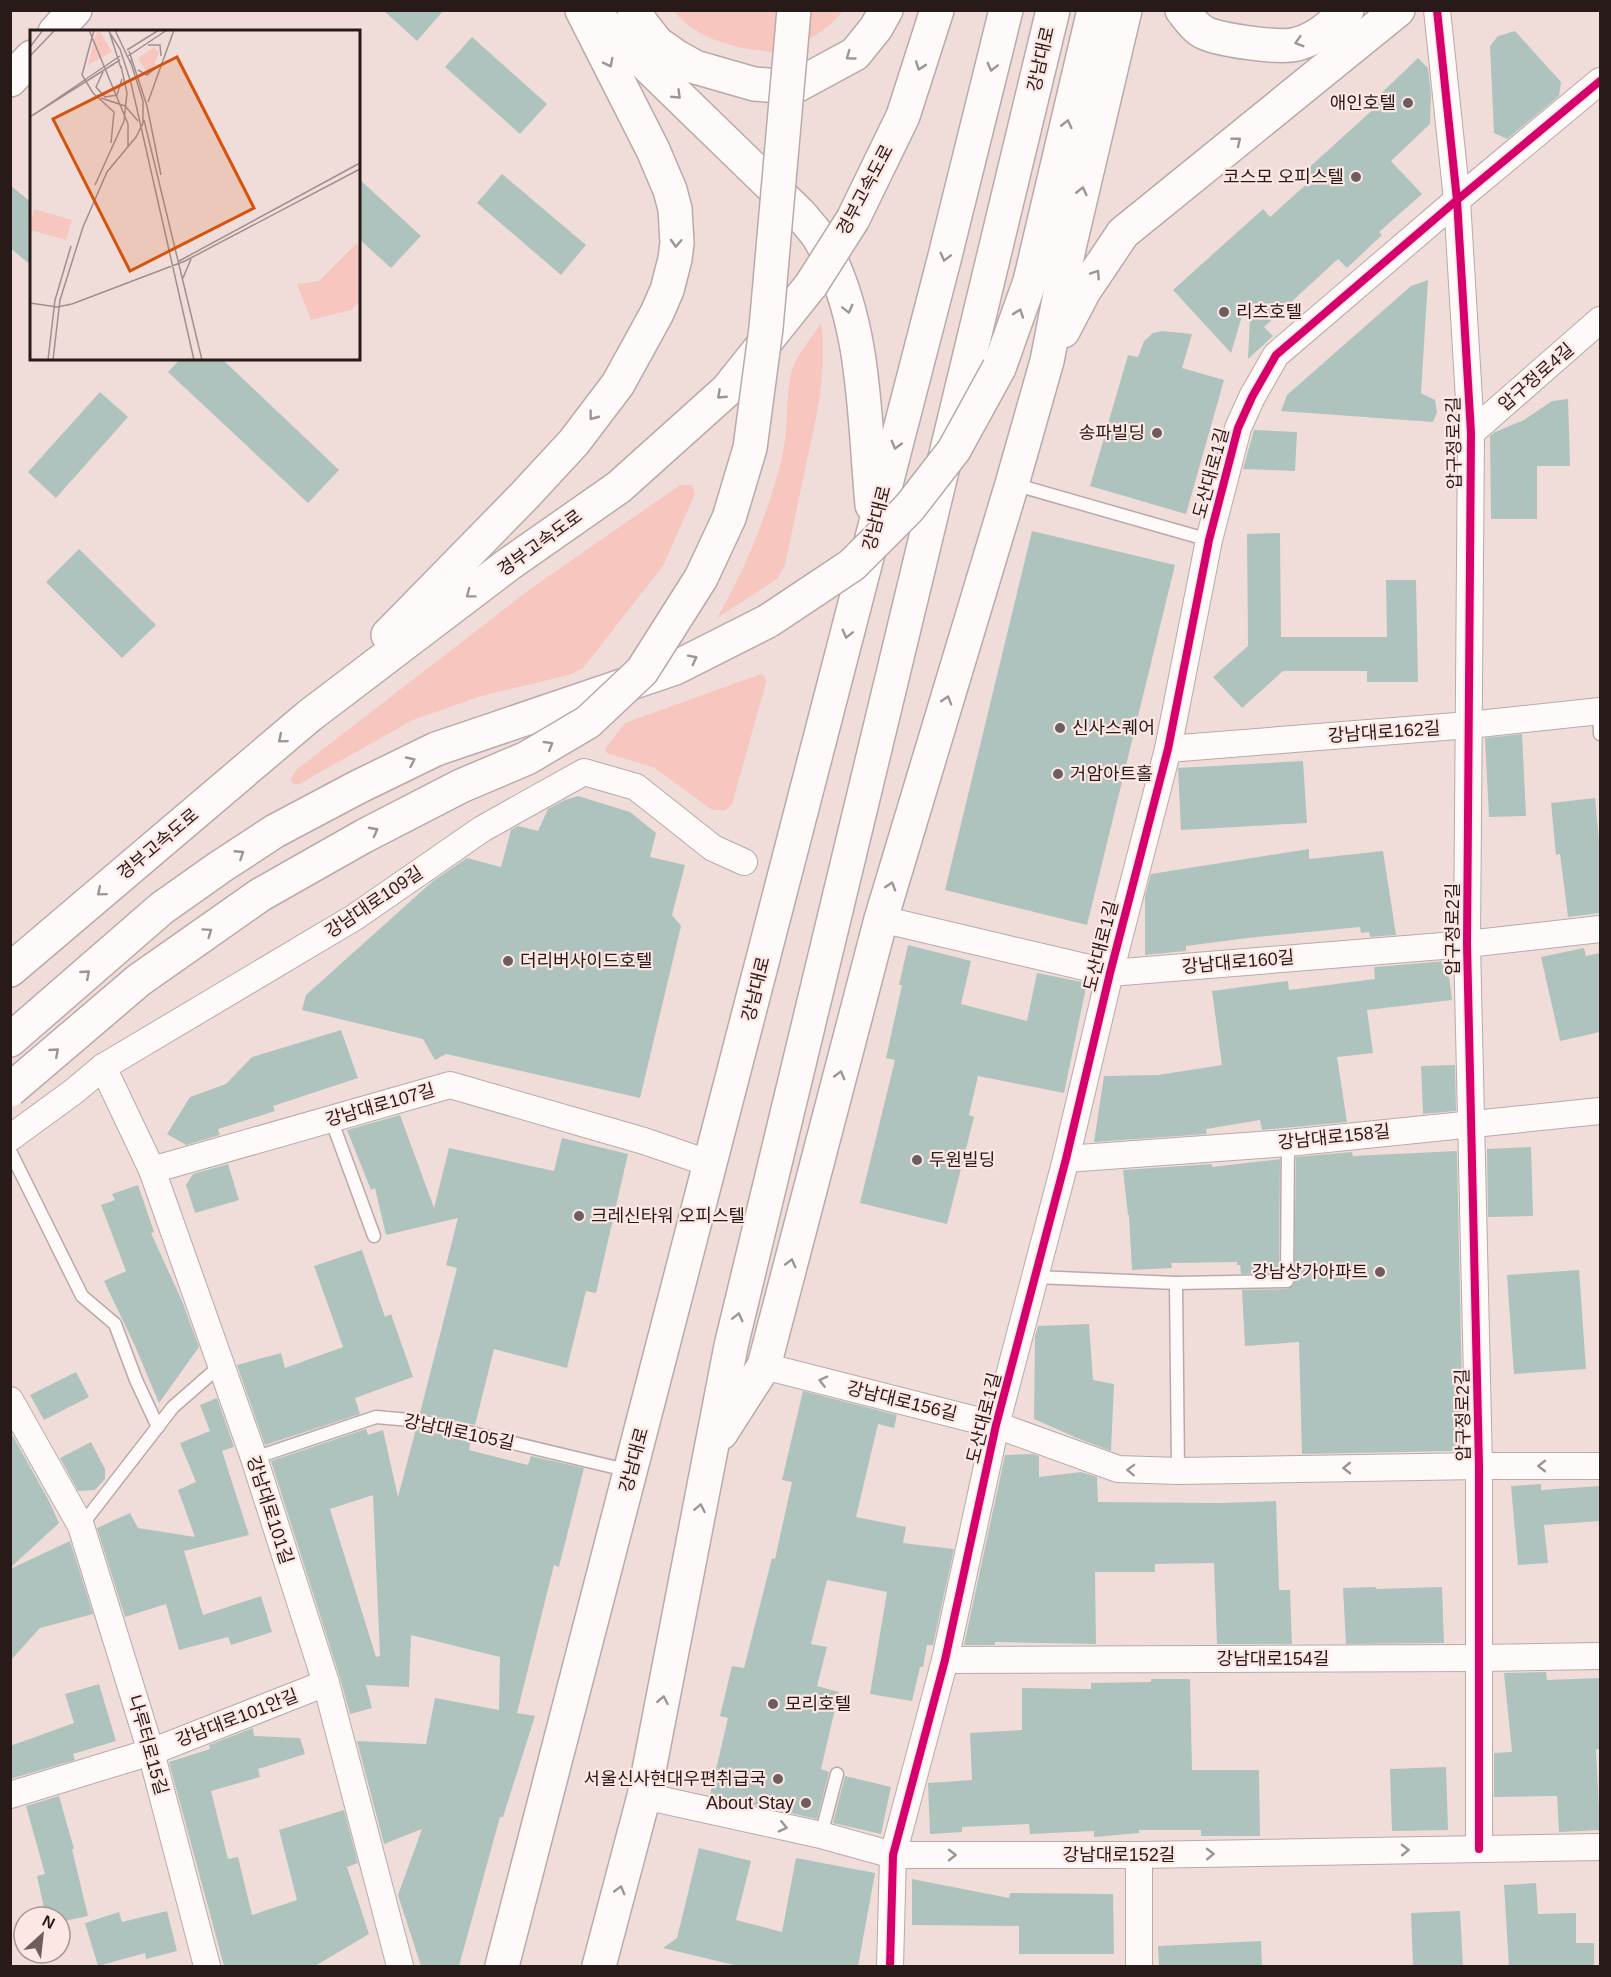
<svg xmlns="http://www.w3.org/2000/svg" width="1611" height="1977" viewBox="0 0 1611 1977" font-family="Arial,'Noto Sans KR',sans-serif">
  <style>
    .green { fill: #f6c6bf }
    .building { fill: #afc3be; fill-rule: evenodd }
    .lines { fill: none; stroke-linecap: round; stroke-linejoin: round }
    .lane-casing { stroke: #b9aaa8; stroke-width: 15 }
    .street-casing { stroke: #b9aaa8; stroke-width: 28 }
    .secondary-casing { stroke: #b9aaa8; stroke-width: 36 }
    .primary-casing { stroke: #b9aaa8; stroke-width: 36 }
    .highway-casing { stroke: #b9aaa8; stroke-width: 36 }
    .lane { stroke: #fdfaf9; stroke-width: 12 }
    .street { stroke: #fdfaf9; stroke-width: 26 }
    .secondary { stroke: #fdfaf9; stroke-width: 33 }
    .primary { stroke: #fdfaf9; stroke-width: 33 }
    .highway { stroke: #fdfaf9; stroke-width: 33 }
    .highway-bridge-casing { stroke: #b9aaa8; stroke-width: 36; stroke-linecap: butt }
    .highway-bridge { stroke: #fdfaf9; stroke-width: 33 }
    .cycleway-casing { stroke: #fde7e4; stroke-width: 11 }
    .cycleway { stroke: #d6006c; stroke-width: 8 }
    .oneway { stroke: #9d9594 }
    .poi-dot { fill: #6d5e5d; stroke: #fde7e4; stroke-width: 2 }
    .labels { text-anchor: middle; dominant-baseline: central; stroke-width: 4.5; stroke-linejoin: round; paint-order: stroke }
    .street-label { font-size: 18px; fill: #271a19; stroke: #fde7e4 }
    .poi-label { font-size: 18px; fill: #271a19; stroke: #fde7e4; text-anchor: start }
    .inset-road { fill: none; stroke: #a08f8d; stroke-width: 1.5 }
    .view { fill: #d5530d; fill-opacity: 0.15; stroke: #d5530d; stroke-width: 3 }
    .inset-edge { fill: none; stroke: #271a19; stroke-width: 3 }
  </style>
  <rect width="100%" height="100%" fill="#f0ddda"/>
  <g class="green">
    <path d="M674,11H843C826,32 801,47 773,52C768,52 761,50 755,50C724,45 694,36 674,11Z"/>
    <path d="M821,323C828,371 816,419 806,465C799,498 792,532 785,565L777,579L717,618C746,568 768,514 782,457C789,430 785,395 792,370C797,354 812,338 821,323Z"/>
    <path d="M680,485H692L695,494L663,566L583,668L569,675L481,696L413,720L299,784H294L290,780L296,770L533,587Z"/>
    <path d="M761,674L765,676L766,683L732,804L726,810H712L655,768L607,753L605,749L625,723Z"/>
  </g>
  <g class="building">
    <path d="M383,10H444L417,41Z"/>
    <path d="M1515,31L1561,82L1559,96L1507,139L1494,133L1490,46L1498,36Z"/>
    <path d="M472,37L547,104L520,134L445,67Z"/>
    <path d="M1418,58L1428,68L1431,94L1430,124L1391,161L1422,194L1379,232L1382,235L1347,268L1338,259L1264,327L1273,336L1248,359L1250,318L1242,316L1231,353L1173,290L1263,209L1270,217L1310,181L1303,173L1377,106L1372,102Z"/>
    <path d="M502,174L586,245L561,275L477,203Z"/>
    <path d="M358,178L421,236L391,268L358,238Z"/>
    <path d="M10,185L32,203V266L10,248Z"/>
    <path d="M1428,280L1421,393L1435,400L1437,412L1433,422L1281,411L1287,395L1411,286Z"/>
    <path d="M1162,331L1192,334L1182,368L1224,380L1186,514L1090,486L1128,355L1138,357L1144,341L1153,333Z"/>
    <path d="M181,358H221L339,470L308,503L168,372Z"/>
    <path d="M100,392L128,417L56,498L28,472Z"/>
    <path d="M1568,399L1570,466H1537V519H1491L1490,436L1495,432L1524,420L1552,401Z"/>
    <path d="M1254,430L1297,432L1295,471L1243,469Z"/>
    <path d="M1032,531L1175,565L1087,925L945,890Z"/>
    <path d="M1280,533L1281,637H1387L1386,580H1416L1418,682H1367V671H1283L1242,708L1213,677L1248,646L1247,534Z"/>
    <path d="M79,549L156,625L122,658L46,582Z"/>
    <path d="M1522,734L1526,816L1489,817L1485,738Z"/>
    <path d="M1303,761L1307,823L1181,830L1178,768Z"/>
    <path d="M578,796L630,812L656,833L650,857L685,865L672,915L681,926L640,1098L446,1054L435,1060L423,1039L302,1010L306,995L433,881L467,858L501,867L511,830L518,826L538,831L548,809L565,800Z"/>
    <path d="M1595,798L1600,852V913L1568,917L1560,854L1556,855L1551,803Z"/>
    <path d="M1309,849V859L1383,851L1396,935L1370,937L1369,932L1361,933L1360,927L1247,938L1186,946V951L1145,955V896L1151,874Z"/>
    <path d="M908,945L971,961L961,1004L1027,1021L1037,973L1087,983L1064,1093L978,1076L969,1115L974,1117L947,1224L860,1203L895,1060L886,1058L902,985H899Z"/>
    <path d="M1584,948L1586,956L1600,953V1032L1560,1041L1541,957Z"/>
    <path d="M1447,961L1452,1000L1367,1010L1373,1053L1337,1057L1347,1122L1262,1130L1260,1120L1206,1129L1207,1134L1094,1142L1104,1076L1158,1075L1222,1065L1212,991L1288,981L1289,990L1375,979L1374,967Z"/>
    <path d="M341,1030L358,1078L273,1106L275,1111L218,1129L220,1135L186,1145L167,1134L190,1097L226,1084L252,1057Z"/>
    <path d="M1455,1065L1456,1111L1423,1114L1421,1066Z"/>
    <path d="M400,1115L434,1208L449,1148L554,1171L562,1138L628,1154L596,1293L586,1291L567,1368L494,1349L475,1425L420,1413L457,1268L446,1265L458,1218L386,1235L375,1188L371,1190L347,1130Z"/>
    <path d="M1531,1147L1533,1216L1488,1217L1487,1149Z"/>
    <path d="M1457,1151L1463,1439L1453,1451L1302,1454L1299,1342L1245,1346L1242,1290L1287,1289L1294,1285L1296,1157L1352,1152L1353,1156Z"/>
    <path d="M1280,1159L1279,1273L1241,1274L1240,1265H1237V1262L1171,1263L1172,1268L1132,1270L1129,1215H1128L1123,1170L1212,1164V1167Z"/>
    <path d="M228,1164L239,1200L195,1213L186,1185L193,1174Z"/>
    <path d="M138,1185L154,1232L151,1233L182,1301L199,1347L159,1403L135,1346L104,1281L126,1271L101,1205L115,1200L112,1194Z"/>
    <path d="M362,1250L385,1317L391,1314L413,1377L355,1398L360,1414L265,1445L237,1365L281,1353L285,1368L343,1347L314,1266Z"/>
    <path d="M1579,1270L1586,1369L1514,1374L1507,1275Z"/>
    <path d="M1089,1324L1093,1380L1114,1384L1111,1451L1077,1438L1034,1419L1035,1336L1038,1326Z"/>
    <path d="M76,1372L89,1397L44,1420L30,1395Z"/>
    <path d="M803,1391L897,1415L894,1428L878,1424L856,1517L906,1527L903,1543L954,1549L933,1645H927L923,1667H920L912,1701L870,1694L887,1592L827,1580L811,1644L827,1647L817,1686L839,1692L821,1769L829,1772L817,1819L710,1795L728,1718L720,1716L732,1666L744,1668L772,1558L775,1559L792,1482L782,1480Z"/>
    <path d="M217,1398L234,1447L222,1451L249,1535L184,1551L203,1615L261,1596L272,1632L231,1645L228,1637L179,1650L166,1604L125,1617L97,1528L130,1513L138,1528L195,1537L178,1490L196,1482L180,1443L210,1431L200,1405Z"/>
    <path d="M366,1429L368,1435L383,1430L398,1497L416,1429L471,1441L469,1450L528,1465L531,1456L584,1468L559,1567L554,1565L517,1713L535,1716L503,1817H500L459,1966H421L398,1895L422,1829L384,1844L357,1741L426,1744L435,1698L499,1710L500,1657L411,1635L409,1687L366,1685L372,1708L350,1714L340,1678L271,1461ZM373,1495L380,1656L376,1657L330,1509Z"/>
    <path d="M10,1431L49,1501L59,1523L10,1568Z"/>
    <path d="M91,1442L105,1469V1479L95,1490L78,1491L60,1458Z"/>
    <path d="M1033,1454L1039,1456V1477L1081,1472L1097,1477L1098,1502L1222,1503L1276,1501L1279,1590H1290L1292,1644H1217L1214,1563L1155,1564V1572H1095L1096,1644L995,1642V1645H964L1005,1455Z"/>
    <path d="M1541,1484V1490L1600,1486V1521L1544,1525L1548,1563L1518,1565L1511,1486Z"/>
    <path d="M70,1541L93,1614L40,1628L10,1661V1569Z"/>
    <path d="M1376,1587V1589L1442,1587L1444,1643L1346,1644L1343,1588Z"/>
    <path d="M1546,1672L1547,1680L1600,1678V1749H1596L1600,1830L1559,1832L1557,1796L1494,1797V1753L1512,1752L1504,1673Z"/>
    <path d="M1151,1679H1190L1192,1770H1259L1260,1836H1201V1830H1139V1833L1094,1837V1831L1030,1834L1029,1824L962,1827V1832L930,1834L928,1783L972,1780L970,1733L1022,1730V1688L1091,1689V1683L1151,1682Z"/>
    <path d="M99,1684L116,1741L73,1754L75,1760L10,1779V1746L74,1723L65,1694Z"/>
    <path d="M253,1728L254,1736L300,1738L305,1754L258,1769L260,1777L211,1791L228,1859L238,1857L252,1915L297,1900L279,1830L344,1810L358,1863L347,1867L369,1934L315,1966H224L169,1762L210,1749L209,1745Z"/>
    <path d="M1446,1767L1448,1830L1392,1831L1390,1769Z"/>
    <path d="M845,1776L891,1787L881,1834L833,1823Z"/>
    <path d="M59,1796L74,1849H72L88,1916L60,1922V1917H46L37,1876L45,1874L26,1806Z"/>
    <path d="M699,1848L751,1861L736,1920L782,1932L796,1858L875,1873L858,1966H738L663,1948L677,1938Z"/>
    <path d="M912,1879L1009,1898L1010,1893L1113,1894L1114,1954H1019V1926L912,1925Z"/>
    <path d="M1536,1883L1538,1914L1576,1913V1943H1594V1966H1509L1504,1885Z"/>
    <path d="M167,1911L177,1951L146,1959L145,1953L98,1966L85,1923L119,1912L122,1922Z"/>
    <path d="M1460,1911L1463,1966H1413L1411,1913Z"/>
    <path d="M1261,1941L1262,1966H1159L1158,1946Z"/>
  </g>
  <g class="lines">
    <g class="lane-casing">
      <g id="lane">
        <path d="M1013,484L1209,540"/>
        <path d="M1599,711L1600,734"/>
        <path d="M331,1119L374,1236"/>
        <path d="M10,1151L82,1296L115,1324L136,1380L158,1427"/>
        <path d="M1036,1277L1176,1283L1287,1281L1288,1143"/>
        <path d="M1176,1283L1178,1471"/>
        <path d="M254,1458L376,1417L421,1421L630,1471"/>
        <path d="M81,1526L173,1407L221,1365"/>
        <path d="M821,1835L837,1774"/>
      </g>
    </g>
    <g class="street-casing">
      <g id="street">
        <path d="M1437,10L1457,200L1471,433L1467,944L1479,1466V1849"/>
        <path d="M1471,433L1600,320"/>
        <path d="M1168,749L1469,725L1600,711"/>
        <path d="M881,919L1110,973L1467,944L1600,929"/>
        <path d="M103,1067L152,1170L254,1458L326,1683L400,1966"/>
        <path d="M10,1138L73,1092L103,1067L355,917L482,829L584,772L636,787L713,848L744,862"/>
        <path d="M1066,1159L1288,1143L1600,1111"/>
        <path d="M152,1170L450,1085L644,1141L711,1164"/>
        <path d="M764,1366L996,1425L1118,1469L1178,1471L1479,1466H1600"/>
        <path d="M10,1400L81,1526L151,1752L207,1966"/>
        <path d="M945,1660L1480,1658L1600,1656"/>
        <path d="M10,1795L151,1752L326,1683"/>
        <path d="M644,1796L821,1835L893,1855H1139L1600,1847"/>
        <path d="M1139,1855V1966"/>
        <path d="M890,1966L893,1855L945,1660L996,1425L1066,1159L1110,973L1168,749L1209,540L1238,428L1252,397L1276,355L1457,200L1600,81"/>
      </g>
    </g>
    <g class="secondary-casing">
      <g id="secondary">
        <path d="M55,32L75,10"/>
        <path d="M10,80L32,57"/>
      </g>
    </g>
    <g class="primary-casing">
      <g id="primary">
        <path d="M590,10L800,214C807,223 817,232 822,243C866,321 864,418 872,505"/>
        <path d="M1182,10C1189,19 1195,28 1205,33C1221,40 1280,49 1297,44C1317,39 1333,24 1347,10"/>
        <path d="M1063,331L1084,291L1123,233L1398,10"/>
        <path d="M721,1433L764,1366L881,919L1012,484L1047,361L1069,248L1125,10"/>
        <path d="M502,1966L945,256L1006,10"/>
        <path d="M599,1966L644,1796L731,1346L1053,10"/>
      </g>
    </g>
    <g class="highway-casing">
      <g id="highway">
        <path d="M634,10L642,24L657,43L677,57L695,67L754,84L794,87L855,54L876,28L886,10"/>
        <path d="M853,219L903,116L937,10"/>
        <path d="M999,368L1030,281L1094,10"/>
        <path d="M388,635L525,495L574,442L618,384L657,313L667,290L675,259L677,243L675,209L670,190L653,150L582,10"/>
        <path d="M10,970L309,716L509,564L619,487L727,390L811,285"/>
        <path d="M10,1040L162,908L220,867L275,831L358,787L436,749L675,668L768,621"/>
      </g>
    </g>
    <use href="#lane" class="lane"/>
    <use href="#street" class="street"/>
    <use href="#secondary" class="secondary"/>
    <use href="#primary" class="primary"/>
    <use href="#highway" class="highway"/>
    <g class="highway-bridge-casing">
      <g id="highway-bridge">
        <path d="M811,285L853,219"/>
        <path d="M768,621L852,565L909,508L954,450L999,368"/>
        <path d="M10,1090L139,980L260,895L364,836L461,786L527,758L588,722L642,671L701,578L729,518L750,448L766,328L794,10"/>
      </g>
    </g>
    <use href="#highway-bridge" class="highway-bridge"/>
    <g class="cycleway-casing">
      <g id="cycleway">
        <path d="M1437,10L1457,200L1471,433L1467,944L1479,1466V1849"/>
        <path d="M890,1966L893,1855L945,1660L996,1425L1066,1159L1110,973L1168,749L1209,540L1238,428L1252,397L1276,355L1457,200L1600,81"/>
      </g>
    </g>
    <use href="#cycleway" class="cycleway"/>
  </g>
  <defs><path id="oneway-chevron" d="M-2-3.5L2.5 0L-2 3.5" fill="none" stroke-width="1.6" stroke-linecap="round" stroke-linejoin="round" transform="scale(1.5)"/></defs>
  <g class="oneway">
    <use href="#oneway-chevron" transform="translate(1299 42) rotate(163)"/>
    <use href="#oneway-chevron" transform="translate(850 56) rotate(144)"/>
    <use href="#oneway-chevron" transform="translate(609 63) rotate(63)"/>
    <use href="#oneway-chevron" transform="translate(920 66) rotate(109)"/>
    <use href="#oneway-chevron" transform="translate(992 67) rotate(104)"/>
    <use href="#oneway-chevron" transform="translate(677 95) rotate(44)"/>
    <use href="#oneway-chevron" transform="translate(1067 124) rotate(-77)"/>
    <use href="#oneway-chevron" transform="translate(1237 141) rotate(-39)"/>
    <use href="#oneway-chevron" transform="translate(1082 191) rotate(-77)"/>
    <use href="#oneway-chevron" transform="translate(676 243) rotate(93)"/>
    <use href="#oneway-chevron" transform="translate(945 257) rotate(104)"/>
    <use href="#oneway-chevron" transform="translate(1096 274) rotate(-56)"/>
    <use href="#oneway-chevron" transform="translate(848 309) rotate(76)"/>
    <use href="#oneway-chevron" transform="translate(1019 313) rotate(-71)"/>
    <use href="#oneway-chevron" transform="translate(721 395) rotate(137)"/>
    <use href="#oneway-chevron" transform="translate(593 416) rotate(127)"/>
    <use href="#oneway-chevron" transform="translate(896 445) rotate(105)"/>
    <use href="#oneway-chevron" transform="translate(470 594) rotate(143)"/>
    <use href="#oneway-chevron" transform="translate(847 634) rotate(104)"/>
    <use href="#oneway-chevron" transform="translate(693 659) rotate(-27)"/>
    <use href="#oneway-chevron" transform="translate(947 700) rotate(-73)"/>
    <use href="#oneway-chevron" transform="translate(282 739) rotate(140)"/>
    <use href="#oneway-chevron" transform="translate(549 745) rotate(-31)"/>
    <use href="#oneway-chevron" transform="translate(411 761) rotate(-25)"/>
    <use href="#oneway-chevron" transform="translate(374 831) rotate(-28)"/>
    <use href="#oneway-chevron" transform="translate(240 854) rotate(-33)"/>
    <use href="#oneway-chevron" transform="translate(891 886) rotate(-73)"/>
    <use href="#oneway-chevron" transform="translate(101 892) rotate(140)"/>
    <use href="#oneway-chevron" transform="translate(208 932) rotate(-35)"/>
    <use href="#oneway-chevron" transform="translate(86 974) rotate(-41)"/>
    <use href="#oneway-chevron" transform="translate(55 1052) rotate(-41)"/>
    <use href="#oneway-chevron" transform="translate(840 1075) rotate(-75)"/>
    <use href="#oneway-chevron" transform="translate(791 1263) rotate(-75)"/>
    <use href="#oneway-chevron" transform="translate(738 1317) rotate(-76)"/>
    <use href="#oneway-chevron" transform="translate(823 1381) rotate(-166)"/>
    <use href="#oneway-chevron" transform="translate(1542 1466) rotate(-180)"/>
    <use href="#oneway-chevron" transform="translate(1347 1468) rotate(179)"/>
    <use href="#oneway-chevron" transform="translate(1131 1470) rotate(-178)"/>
    <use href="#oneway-chevron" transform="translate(700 1508) rotate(-79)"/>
    <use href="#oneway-chevron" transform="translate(663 1700) rotate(-79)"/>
    <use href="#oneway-chevron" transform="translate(783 1827) rotate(13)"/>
    <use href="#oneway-chevron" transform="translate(1405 1850) rotate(-1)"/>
    <use href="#oneway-chevron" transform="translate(1210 1854) rotate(-1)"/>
    <use href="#oneway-chevron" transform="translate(952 1855)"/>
    <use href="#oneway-chevron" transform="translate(620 1890) rotate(-75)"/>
  </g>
  <g class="poi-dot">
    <circle cx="1408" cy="103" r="6"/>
    <circle cx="1356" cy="177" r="6"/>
    <circle cx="1224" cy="312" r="6"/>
    <circle cx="1157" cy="433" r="6"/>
    <circle cx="1060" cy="728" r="6"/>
    <circle cx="1058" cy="774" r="6"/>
    <circle cx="508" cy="961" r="6"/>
    <circle cx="917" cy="1160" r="6"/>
    <circle cx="579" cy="1216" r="6"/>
    <circle cx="1380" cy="1272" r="6"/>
    <circle cx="773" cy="1704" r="6"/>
    <circle cx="778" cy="1779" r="6"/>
    <circle cx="806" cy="1803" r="6"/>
  </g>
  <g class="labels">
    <g class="street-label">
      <text transform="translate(1041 59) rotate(-77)">강남대로</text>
      <text transform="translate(865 190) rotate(-62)">경부고속도로</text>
      <text transform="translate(1536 377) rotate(-41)">압구정로4길</text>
      <text transform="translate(1454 443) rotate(-91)">압구정로2길</text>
      <text transform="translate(1211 473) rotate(-75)">도산대로1길</text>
      <text transform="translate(877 518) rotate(-76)">강남대로</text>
      <text transform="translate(540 543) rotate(-36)">경부고속도로</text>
      <text transform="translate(1384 732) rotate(-4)">강남대로162길</text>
      <text transform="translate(158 844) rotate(-40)">경부고속도로</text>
      <text transform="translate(374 902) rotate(-34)">강남대로109길</text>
      <text transform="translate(1453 929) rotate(-90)">압구정로2길</text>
      <text transform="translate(1101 946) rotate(-76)">도산대로1길</text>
      <text transform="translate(1238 962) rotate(-5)">강남대로160길</text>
      <text transform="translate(756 989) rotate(-76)">강남대로</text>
      <text transform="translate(380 1105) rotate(-16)">강남대로107길</text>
      <text transform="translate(1334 1137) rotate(-6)">강남대로158길</text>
      <text transform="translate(902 1401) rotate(14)">강남대로156길</text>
      <text transform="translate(1463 1415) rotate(-91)">압구정로2길</text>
      <text transform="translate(984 1418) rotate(-76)">도산대로1길</text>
      <text transform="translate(459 1432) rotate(12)">강남대로105길</text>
      <text transform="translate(634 1460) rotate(-75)">강남대로</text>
      <text transform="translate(270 1510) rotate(72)">강남대로101길</text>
      <text x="1273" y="1659">강남대로154길</text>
      <text transform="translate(237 1718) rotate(-21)">강남대로101안길</text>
      <text transform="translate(148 1745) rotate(74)">나루터로15길</text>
      <text x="1119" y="1855">강남대로152길</text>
    </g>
    <g class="poi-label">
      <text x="1396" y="103" text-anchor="end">애인호텔</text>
      <text x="1344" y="177" text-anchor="end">코스모 오피스텔</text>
      <text x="1236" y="312">리츠호텔</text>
      <text x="1145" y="433" text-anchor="end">송파빌딩</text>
      <text x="1072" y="728">신사스퀘어</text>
      <text x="1070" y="774">거암아트홀</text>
      <text x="520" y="961">더리버사이드호텔</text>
      <text x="929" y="1160">두원빌딩</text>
      <text x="591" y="1216">크레신타워 오피스텔</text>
      <text x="1368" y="1272" text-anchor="end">강남상가아파트</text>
      <text x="785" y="1704">모리호텔</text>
      <text x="766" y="1779" text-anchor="end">서울신사현대우편취급국</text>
      <text x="794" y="1803" text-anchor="end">About Stay</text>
    </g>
  </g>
  <g transform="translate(30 30)">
    <rect width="330" height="330" fill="#f0ddda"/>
    <path d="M70,1L82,22L58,35L66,3ZM124,17L129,22L123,39L116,41L108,28ZM4,179L42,190L36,210L0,200ZM326,214L330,218V271L321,280L281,290L267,254L289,251Z" fill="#f6c6bf"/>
    <path class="inset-road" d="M59,0L98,94V116M64,0L52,45L63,63L84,82L81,113M78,0L90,19L101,53L164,330M85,0L101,34M80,4L91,38M118,15H130L131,26M0,17L13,0M97,20L129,0M99,21L117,76L131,145M0,26L25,0M98,26L137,0M108,40L117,45L127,37M73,42L66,57L75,67L87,65L92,49M71,68L95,76L108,91M118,72L144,0M3,85L90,30M0,87L90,26M114,90L172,330M65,155L94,91L97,63L91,36M149,231L330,133M153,248L161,229M0,273L27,277L42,274L155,231L330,139M18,330L25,270L41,216M23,330L30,270L53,197L77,142L106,107L113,93V71L100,30"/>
    <path class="view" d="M147,27L224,178L100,241L23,89Z"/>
    <rect width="330" height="330" class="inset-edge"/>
  </g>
  <rect width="1611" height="1977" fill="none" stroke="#271a19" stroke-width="24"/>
  <g transform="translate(42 1935) rotate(27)"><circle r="28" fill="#fde7e4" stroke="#a79593" stroke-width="1.5"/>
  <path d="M0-4.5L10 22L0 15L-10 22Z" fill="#6d5e5d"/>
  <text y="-9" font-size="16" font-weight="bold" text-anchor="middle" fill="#271a19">N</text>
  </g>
</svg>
